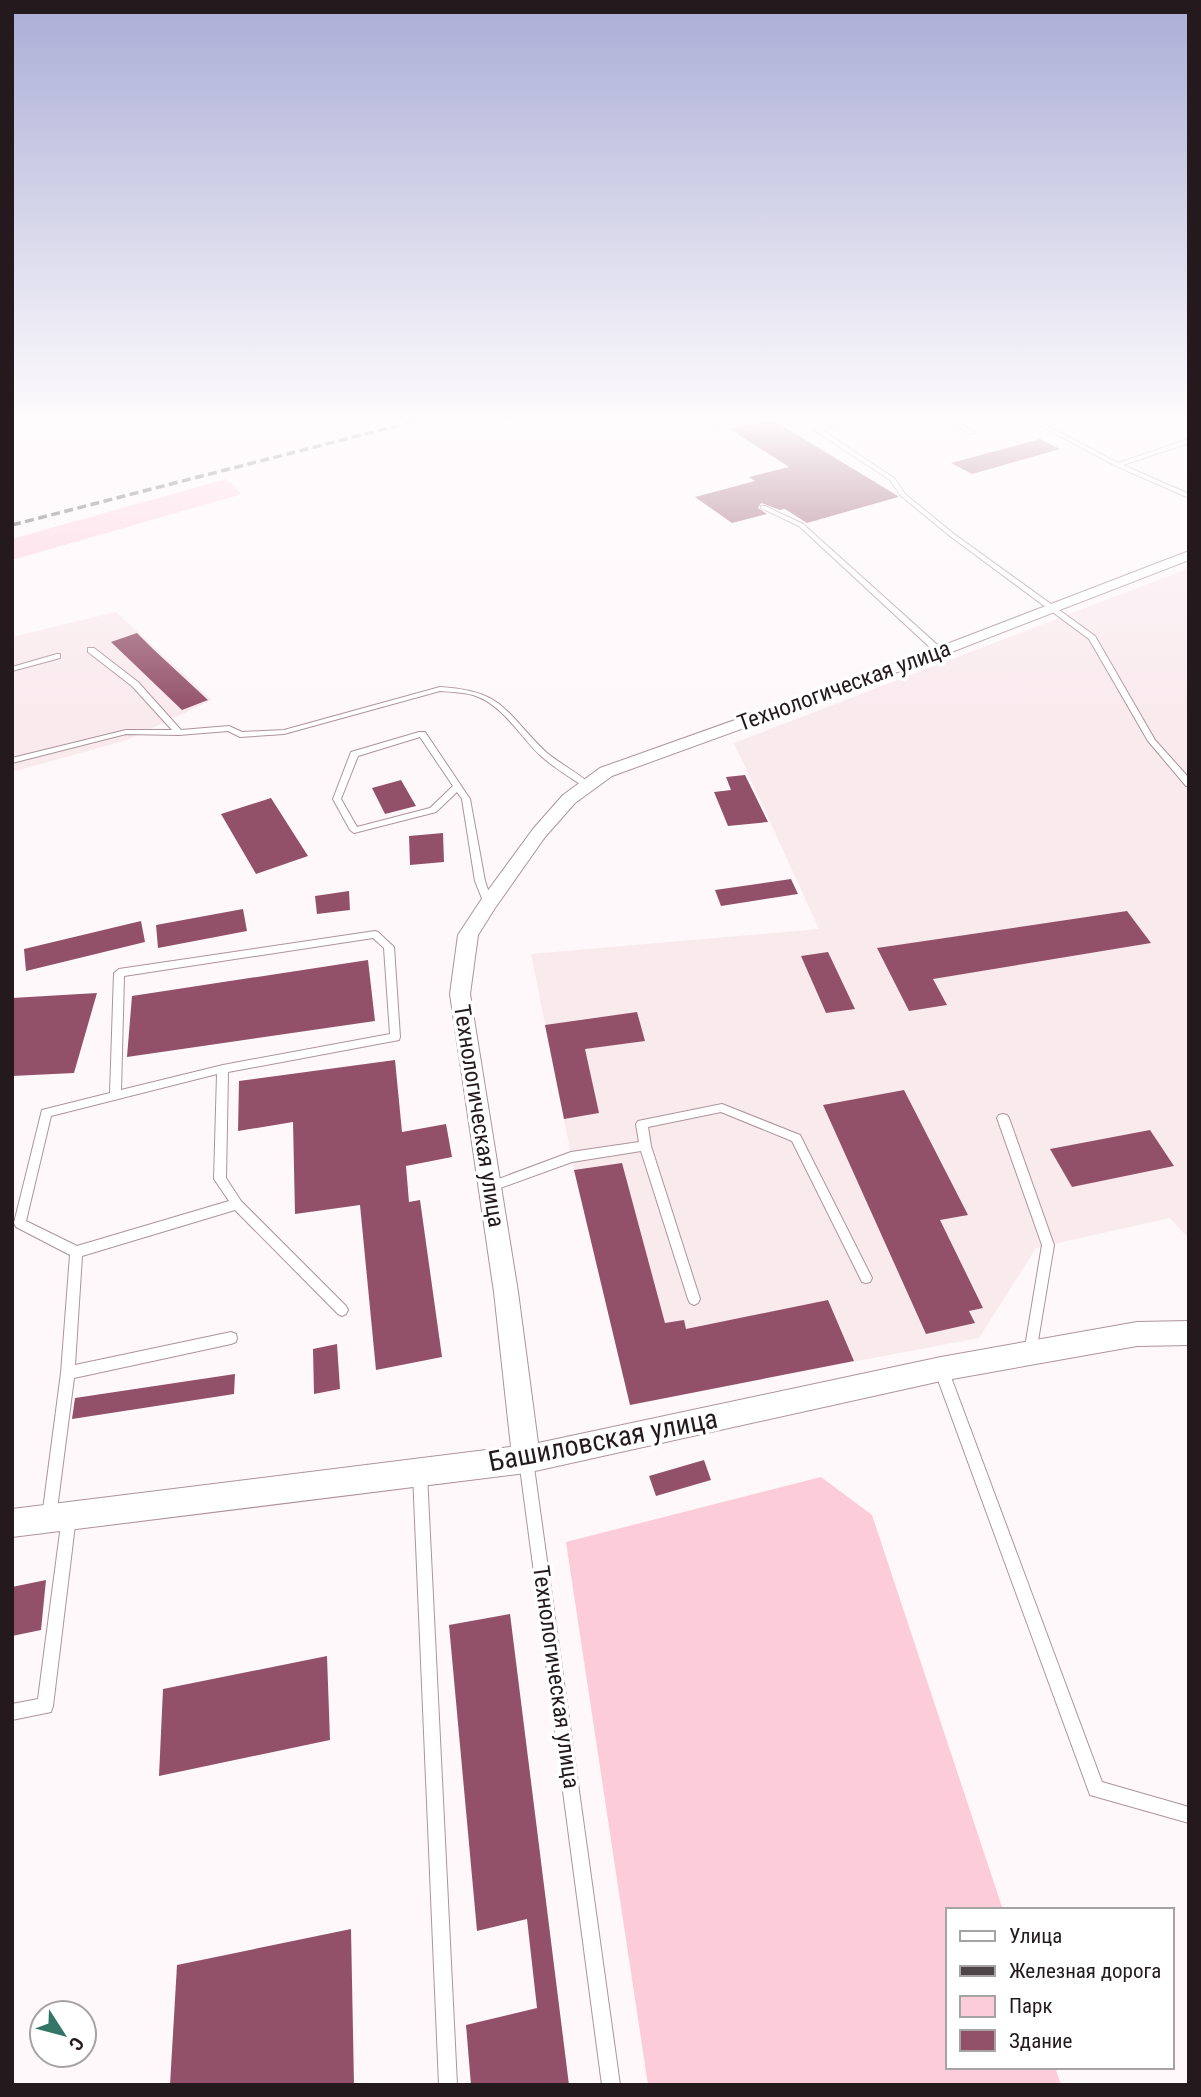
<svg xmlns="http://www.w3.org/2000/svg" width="1201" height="2097" viewBox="0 0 1201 2097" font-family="'Roboto Condensed',sans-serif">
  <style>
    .built { fill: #f9eaee }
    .green { fill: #fcccdb }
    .building { fill: #935169 }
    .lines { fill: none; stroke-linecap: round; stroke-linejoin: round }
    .lane-casing { stroke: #ad949c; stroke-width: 2 }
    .street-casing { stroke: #ad949c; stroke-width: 2 }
    .lane { fill: #fff; fill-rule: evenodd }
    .street { fill: #fff; fill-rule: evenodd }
    .rail { stroke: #4e4548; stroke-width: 3.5; stroke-dasharray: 9 4.5; stroke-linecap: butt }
    .labels { text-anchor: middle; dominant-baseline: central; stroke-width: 7; stroke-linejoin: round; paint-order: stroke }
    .street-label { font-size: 23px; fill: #241a1d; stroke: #fff }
    .near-street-label { font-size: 28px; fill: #241a1d; stroke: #fff }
  </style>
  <rect width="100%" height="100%" fill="#fef8fa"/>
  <g class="built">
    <path d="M1189,568V1239L1170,1218L1036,1248L979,1338L703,1390L574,1170L531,954L819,929L734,743Z"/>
    <path d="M116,612L212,700L127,740L12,772V637Z"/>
  </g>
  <g class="green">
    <path d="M226,479L242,494L12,560V539Z"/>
    <path d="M821,1477L872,1515L1003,1910H947V2067H1055L1061,2085H648L566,1542Z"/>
  </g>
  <g class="building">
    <path d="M771,419L898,496V497L807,523L785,509L780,510L761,503L758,508L767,514L732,523L695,497L755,481L749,477L789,467L730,429Z"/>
    <path d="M1040,439L1060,449L972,474L951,463Z"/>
    <path d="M137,633L153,649L208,700L182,710L111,642Z"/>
    <path d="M745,775L768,822L728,826L714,792L731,790L726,777Z"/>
    <path d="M401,780L416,806L385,814L372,788Z"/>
    <path d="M271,798L308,856L256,874L221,814Z"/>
    <path d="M443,833L444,862L410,865L409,836Z"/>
    <path d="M791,879L798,894L721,906L715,890Z"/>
    <path d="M349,891L350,910L317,914L315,896Z"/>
    <path d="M243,909L247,931L158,948L156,925Z"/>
    <path d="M1127,911L1151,943L933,979L947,1005L909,1011L877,948Z"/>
    <path d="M141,921L145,942L26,971L24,949Z"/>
    <path d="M828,952L855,1009L826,1013L801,956Z"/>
    <path d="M368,960L375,1021L127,1057L132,996Z"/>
    <path d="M97,993L74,1073L12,1076V998Z"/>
    <path d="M637,1012L645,1041L585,1049L599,1113L564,1119L545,1025Z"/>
    <path d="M395,1060L402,1132L446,1124L452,1157L406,1166L409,1202L420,1200L442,1357L376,1370L360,1205L295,1214L293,1122L238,1131L239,1081Z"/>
    <path d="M904,1090L968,1215L940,1220L983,1308L969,1311L975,1323L926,1334L823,1105Z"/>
    <path d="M1150,1130L1174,1166L1072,1187L1050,1149Z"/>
    <path d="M622,1163L665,1323L684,1320L686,1329L828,1300L854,1361L630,1405L574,1170Z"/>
    <path d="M337,1344L340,1389L314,1394L313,1349Z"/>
    <path d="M235,1374L234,1394L72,1419L75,1398Z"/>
    <path d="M704,1460L711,1480L656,1496L649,1476Z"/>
    <path d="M46,1580L41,1630L12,1636V1587Z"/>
    <path d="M510,1614L569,2085H471L466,2025L537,2008L527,1919L477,1931L449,1625Z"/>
    <path d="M327,1656L330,1740L159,1776L163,1689Z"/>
    <path d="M351,1929L354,2085H170L177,1965Z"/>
  </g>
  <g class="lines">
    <g class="lane-casing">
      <g id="lane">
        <path d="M728,419H739L706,428L703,426Z"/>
        <path d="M847,419H856L822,430L894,478L905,494L954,534L1095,636L1155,740L1189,778V786H1186L1148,741L1089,639L950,536L901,496L890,480L814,430Z"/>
        <path d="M946,419H953L975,433L970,434Z"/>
        <path d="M1028,419H1035L1118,463L1189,439V443L1123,465L1189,494V498L1116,466Z"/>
        <path d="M1179,419H1185L1189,421V426Z"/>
        <path d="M761,506H765L803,524L942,649V653H936L799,526L761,508Z"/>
        <path d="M88,648H94L138,682L181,730L229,726L242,732L284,730L440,687C505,691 504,712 546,752C560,764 577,772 590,784L589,786H583C569,777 555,768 542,757C520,737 503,704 473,695C462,692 451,692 440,691L284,734L240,737L228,731L179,735L126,734L12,763V758L126,730H172L132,686L88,652Z"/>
        <path d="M57,654H60V658L12,671V667Z"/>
        <path d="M419,732H425L470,799L485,881L493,904L491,906H485L475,881L462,799L457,792L436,812L354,833L350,830L333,799L351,752ZM420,737L453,786L430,808L357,827L341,799L358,756Z"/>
        <path d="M375,931L378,932L394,947L400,1037L399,1040L228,1072L226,1178L241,1201L346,1306L348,1310L346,1314L342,1316L338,1314L235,1210L82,1256L75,1365L231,1332L236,1334L237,1338L236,1342L231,1344L74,1378L56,1517L54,1522L49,1524L44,1522L42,1517L61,1373L70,1255L16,1227L14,1223L42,1110L110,1093L114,973L119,969ZM373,938L384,948L390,1034L223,1065L121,1090L124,976ZM217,1074L214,1179L229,1201L77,1246L26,1221L51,1116Z"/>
        <path d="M722,1104L800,1135L870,1274L872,1278L870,1282L866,1283L862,1282L792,1141L721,1112L648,1127L651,1146L700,1299L698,1303L694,1305L690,1303L688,1299L641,1151L572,1162L489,1192L485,1190L483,1187L485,1184L571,1152L639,1142L636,1124L638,1121Z"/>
        <path d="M1003,1114L1007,1115L1009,1118L1054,1245L1036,1353L1035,1357L1030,1359L1025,1357L1024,1353L1042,1245L997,1118L999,1115Z"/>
        <path d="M941,1363L946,1365L948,1369L1102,1782L1189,1807V1823L1090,1795L934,1369L936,1365Z"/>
        <path d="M526,1453L531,1455L533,1460L620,2085H602L519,1460L521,1455Z"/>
        <path d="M420,1467L425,1469L427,1474L457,2085H439L413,1474L415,1469Z"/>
        <path d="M69,1510L74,1512L76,1517L53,1706L51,1712L12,1720V1704L38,1699L62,1517L64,1512Z"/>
      </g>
    </g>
    <g class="street-casing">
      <path id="street" d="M1189,551V560L936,658L612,776L575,803L545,837L495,908L478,935L470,994L518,1292L538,1443L941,1357L1137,1322L1189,1321V1345L1137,1346L941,1381L526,1473L12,1537V1509L511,1447L494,1292L450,994L458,935L481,900L533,829L563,795L600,768L926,652Z"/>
    </g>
    <use href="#lane" class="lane"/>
    <use href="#street" class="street"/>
    <path class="rail" d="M12,525L423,419"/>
  </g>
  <linearGradient id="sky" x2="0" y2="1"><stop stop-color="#aaadd6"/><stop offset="0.59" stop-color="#fffcfd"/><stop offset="1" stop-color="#fffcfd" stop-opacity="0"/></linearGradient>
  <rect width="1201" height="713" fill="url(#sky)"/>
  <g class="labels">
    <g class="street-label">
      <text transform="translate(844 686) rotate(-20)">Технологическая улица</text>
      <text transform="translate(479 1116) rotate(81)">Технологическая улица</text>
      <text transform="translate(556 1677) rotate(82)">Технологическая улица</text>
    </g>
    <g class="near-street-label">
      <text transform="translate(603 1440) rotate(-11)">Башиловская улица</text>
    </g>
  </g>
  <rect width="1201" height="2097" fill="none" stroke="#241a1d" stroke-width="28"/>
  <rect x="946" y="1908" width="228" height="161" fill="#ffffff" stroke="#a7a3a5" stroke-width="2"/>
  <rect x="960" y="1931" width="35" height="10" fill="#ffffff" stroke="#a7a3a5" stroke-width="2"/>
  <text x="1009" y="1943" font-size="21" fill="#241a1d">Улица</text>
  <rect x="960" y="1966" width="35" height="10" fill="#4e4548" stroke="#a7a3a5" stroke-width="2"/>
  <text x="1009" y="1978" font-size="21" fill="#241a1d">Железная дорога</text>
  <rect x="960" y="1996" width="35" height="21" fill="#fcccdb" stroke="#a7a3a5" stroke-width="2"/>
  <text x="1009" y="2013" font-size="21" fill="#241a1d">Парк</text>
  <rect x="960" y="2030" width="35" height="21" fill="#935169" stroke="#a7a3a5" stroke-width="2"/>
  <text x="1009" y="2048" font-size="21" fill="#241a1d">Здание</text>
  <g transform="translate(63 2034) rotate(126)"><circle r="33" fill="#ffffff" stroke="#a7a3a5" stroke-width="2"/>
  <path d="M0-5L12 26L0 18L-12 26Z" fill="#337668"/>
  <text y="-10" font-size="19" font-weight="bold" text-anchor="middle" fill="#241a1d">С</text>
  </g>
</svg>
